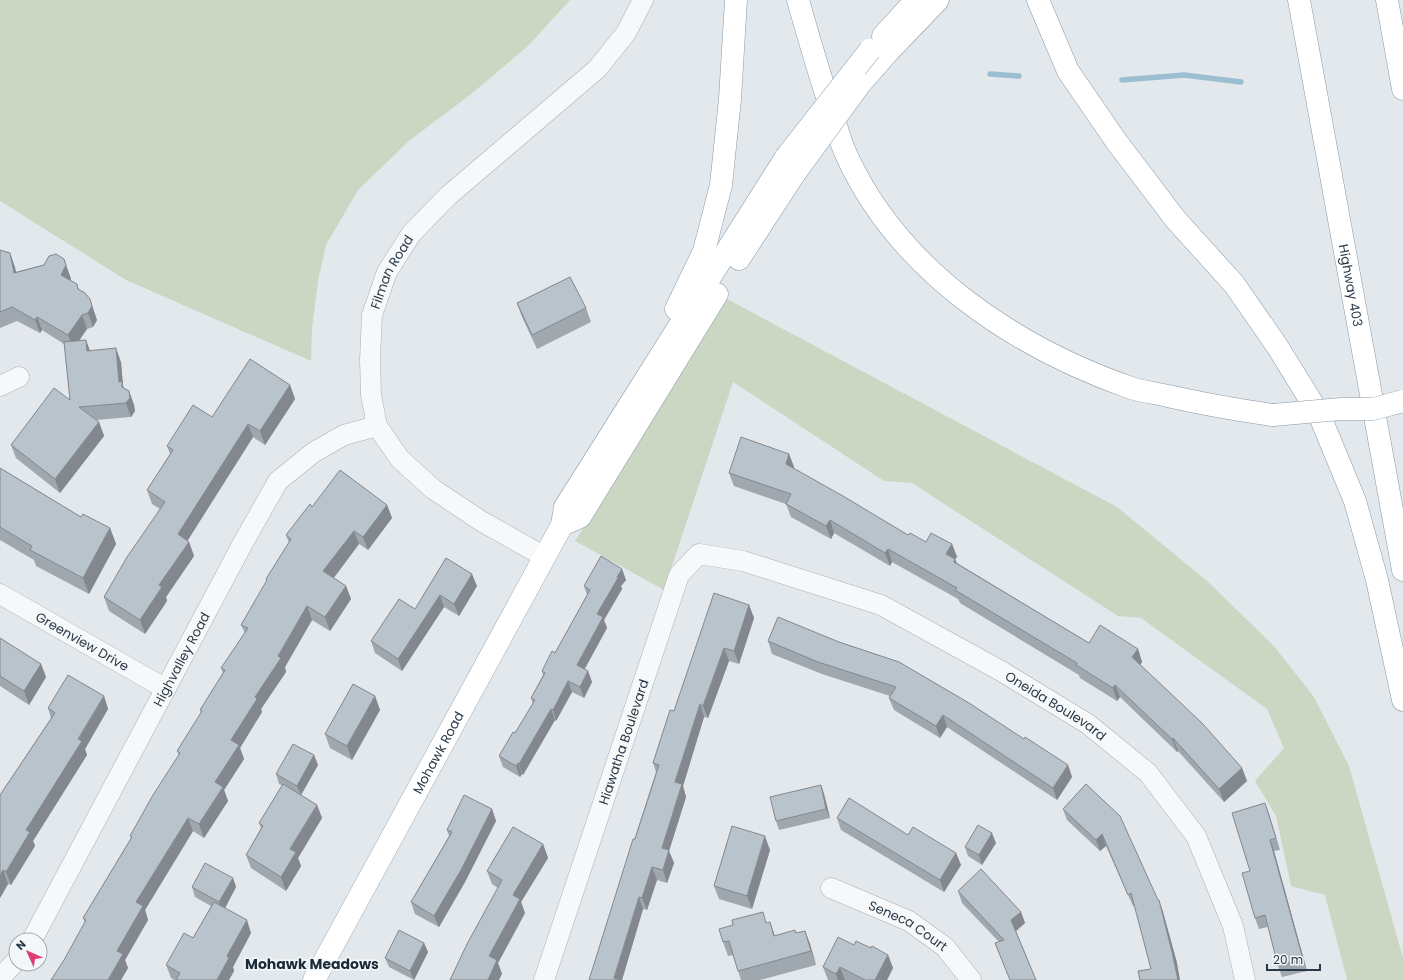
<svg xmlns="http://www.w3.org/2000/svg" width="1403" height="980" viewBox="0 0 1403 980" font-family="Poppins,sans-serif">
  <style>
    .green { fill: #ccd7c3 }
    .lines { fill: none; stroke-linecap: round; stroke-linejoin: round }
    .stream { stroke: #9bbed0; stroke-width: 5.5 }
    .minor-casing { stroke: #a7b0b7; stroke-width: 21 }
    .major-casing { stroke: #a1afba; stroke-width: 23 }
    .highway-casing { stroke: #8999a5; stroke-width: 23 }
    .minor { stroke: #f6f8fa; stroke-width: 20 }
    .major { stroke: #fff; stroke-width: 22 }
    .highway { stroke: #fff; stroke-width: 22 }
    .highway-bridge-casing { stroke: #8999a5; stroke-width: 23; stroke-linecap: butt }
    .highway-bridge { stroke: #fff; stroke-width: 22 }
    .wall { fill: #9fa8af }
    .shaded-wall { fill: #82888e }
    .building { fill: #b9c3cb; stroke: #82888e }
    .labels { text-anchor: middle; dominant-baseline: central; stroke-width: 3.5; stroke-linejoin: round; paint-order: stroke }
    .street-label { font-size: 13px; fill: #293947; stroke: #f3f7f9 }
    .neighbourhood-label { font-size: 14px; font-weight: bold; fill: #1b2a38; stroke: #f3f7f9 }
  </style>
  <rect width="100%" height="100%" fill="#e3e8ec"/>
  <g class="green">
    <path d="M0,0H570L528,46L470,95L410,140L358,190L326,245L318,281L312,328L311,361L126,280L0,201Z"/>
    <path d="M727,299L1117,507L1206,580L1274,646L1314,697L1349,766L1403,958V980H1347L1325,895L1291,886L1276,816L1255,781L1284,748L1267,709L1141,618L1118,616L912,483L884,481L733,382L664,590L575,541Z"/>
  </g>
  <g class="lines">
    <g class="stream">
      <path d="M990,74L1019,76"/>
      <path d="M1122,80L1184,75L1241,82"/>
    </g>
    <g class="minor-casing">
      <g id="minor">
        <path d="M0,386L19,377"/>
        <path id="s1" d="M545,557L481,521L433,489L400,459L377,426L371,395L370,360L372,315L387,272L411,234L448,196L597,69L626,33L643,0"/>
        <path id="s2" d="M0,594L166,689"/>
        <path id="s3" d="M831,888L909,921L945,947L971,980"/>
        <path id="s4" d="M32,940L243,543L278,481L314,452L344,435L377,426"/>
        <path d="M0,978L16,961"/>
        <path id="s5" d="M544,980L679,575L699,554L743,561L881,605L1001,671L1088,724L1148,773L1196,836L1233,926L1245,980"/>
      </g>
    </g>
    <g class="major-casing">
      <g id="major">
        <path id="s6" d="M314,980L562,525"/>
      </g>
    </g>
    <g class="highway-casing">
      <g id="highway">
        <path d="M798,0C809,39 820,77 833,115C837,128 840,142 846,154C898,270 1014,347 1131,388C1143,392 1156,393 1168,396C1203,404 1237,410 1273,415"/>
        <path d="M1038,0L1068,71L1116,141L1176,220L1234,284L1277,346L1319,414L1355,501L1377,580L1403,700"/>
        <path id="s7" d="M1299,0L1403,570"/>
        <path d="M1387,0L1403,89"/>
        <path d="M883,36L916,0"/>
        <path d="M860,84L889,51L938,0"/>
        <path d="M739,259L795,173"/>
        <path d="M676,309L704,251L721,185L730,99L736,0"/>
        <path d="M562,525L565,507L786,157"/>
        <path d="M562,525L580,517L717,294"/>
      </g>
    </g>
    <use href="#minor" class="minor"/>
    <use href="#major" class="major"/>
    <use href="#highway" class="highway"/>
    <g class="highway-bridge-casing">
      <g id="highway-bridge">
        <path d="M786,157L870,50"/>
        <path d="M795,173L860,84"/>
        <path d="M1273,415L1341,409H1373L1403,401"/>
      </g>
    </g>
    <use href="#highway-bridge" class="highway-bridge"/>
  </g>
  <g class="wall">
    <path d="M0,250L10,253L16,272L64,259L71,279L70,280L79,289L97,320L93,327L87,329L79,341L86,340L90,351L121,362L123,386L124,388L129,391L134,405L135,411L131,417L96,420L99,422L104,436L60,493L16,458L11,445L70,400L64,344L42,330L40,333L17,321L0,328Z"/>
    <path d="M517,303L586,308L591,322L537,349L522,317Z"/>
    <path d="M290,385L295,399L265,445L253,437L187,541L189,542L194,556L166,597L167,601L145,634L109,611L104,597L160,509L152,504L147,490L170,454L167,446L212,417Z"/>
    <path d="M789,454L794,467L793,469L908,535L926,542L952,544L957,557L955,559L957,563L1089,643L1138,649L1142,662L1140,665L1242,768L1247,781L1224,802L1178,751L1177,752L1120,697L1117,701L1080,678L1079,675L960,603L958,599L892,562L890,566L834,533L831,539L791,517L786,504L734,486L729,473Z"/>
    <path d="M0,468L81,517L110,528L116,544L89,594L36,566L34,560L0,540Z"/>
    <path d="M387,505L392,518L368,550L359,544L334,578L346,586L351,599L330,631L312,620L285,667L286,672L261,709L262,712L240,748L244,759L224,790L228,801L204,838L193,831L145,910L148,920L125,960L128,968L121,980H51L64,960L85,923L83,918L131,838L130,836L179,756L177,751L201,713L200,710L223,673L221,668L245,633L241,625L267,582L266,579L289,543L286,535L312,507Z"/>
    <path d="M446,558L477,586L459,616L444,607L402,671L375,653L371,641L415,609Z"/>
    <path d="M622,569L626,580L621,586L622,589L604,620L607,628L585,669L588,671L592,682L584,698L572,692L556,721L555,720L523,775L522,774L520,777L503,767L499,756L515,733L533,704L531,698L543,675L542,671L555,653L587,595L584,586Z"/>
    <path d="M749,605L754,618L739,664L729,661L708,718L704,717L683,786L686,797L669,851L674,863L667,883L657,880L647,910L643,909L622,980H589L656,772L653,763L674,711Z"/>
    <path d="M778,617L1024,739L1068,765L1072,777L1057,800L947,727L940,738L894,710L889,698L890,696L822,674L772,654L768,641Z"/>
    <path d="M0,638L41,664L46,677L29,705L0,686Z"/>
    <path d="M104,696L108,709L85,749L87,755L33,841L35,846L11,885L8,884L0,898V795L51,718L48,708Z"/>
    <path d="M375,696L380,710L352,760L330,748L325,734Z"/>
    <path d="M314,755L318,765L301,795L317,805L322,818L298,858L301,866L286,891L251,868L246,855L261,828L259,823L282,785L279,784L276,774Z"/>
    <path d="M1086,784L1158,900L1163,912L1177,963L1134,906H1133L1106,846L1100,851L1067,820L1063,809Z"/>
    <path d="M821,785L824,794L830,818L779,830L776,821Z"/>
    <path d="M1265,803L1280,850L1274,851L1307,971L1282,977L1278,966L1268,927L1259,929L1255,918L1250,871Z"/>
    <path d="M492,809L496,821L465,882L439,927L415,914L411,902L449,836L447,830Z"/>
    <path d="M837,818L956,853L961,865L944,892L841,830Z"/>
    <path d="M996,843L982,865L968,856L965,847Z"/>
    <path d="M543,844L548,858L521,902L525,913L498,963L502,974L450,980L498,888L492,884L487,871Z"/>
    <path d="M770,850L752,909L719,899L714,886Z"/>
    <path d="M233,878L236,887L225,908L251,933L233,967L234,971L229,980H174L171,978L166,965L193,938L211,906L195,897L192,887Z"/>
    <path d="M958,891L1021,912L1025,923L1016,931L1036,980H1010L995,943L999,942L962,903Z"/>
    <path d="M767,923L775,936L796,933L805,931L810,944L816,965L760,980H741L733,955L728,956L723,942Z"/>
    <path d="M424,943L428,952L414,980L389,967L385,958Z"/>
    <path d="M854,945L871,948L888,955L893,968L887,980H828L823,967Z"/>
  </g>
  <g class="shaded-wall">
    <path d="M10,253L15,267L19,286L14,273Z"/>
    <path d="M66,265L71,279L66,289L61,275Z"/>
    <path d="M90,299L97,320L93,327L88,313Z"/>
    <path d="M82,315L87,329L73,349L68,335Z"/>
    <path d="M37,317L42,330L40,333L35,320Z"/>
    <path d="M86,340L91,354L87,351Z"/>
    <path d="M116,348L121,362L123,386L127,395L119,382Z"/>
    <path d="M290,385L295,399L265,445L260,431Z"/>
    <path d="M129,391L134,405L135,411L131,417L126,403Z"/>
    <path d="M99,422L104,436L60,493L55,479Z"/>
    <path d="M248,424L253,437L183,548L178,534Z"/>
    <path d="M789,454L794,467L790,477L786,464Z"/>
    <path d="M387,505L392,518L368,550L363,537Z"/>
    <path d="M830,520L834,533L831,539L826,526Z"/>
    <path d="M110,528L116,544L89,594L83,578Z"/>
    <path d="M354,531L359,544L328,585L323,571Z"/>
    <path d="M189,542L194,556L166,597L167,601L145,634L140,620L159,585Z"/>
    <path d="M952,544L957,557L955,559L960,572L946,554Z"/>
    <path d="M888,549L892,562L890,566L885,553Z"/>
    <path d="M622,569L626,580L621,586L622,589L604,620L607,628L581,675L577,665L597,614L617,577Z"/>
    <path d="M472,574L477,586L459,616L454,604Z"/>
    <path d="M346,586L351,599L330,631L325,617Z"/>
    <path d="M440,595L444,607L402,671L398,659Z"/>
    <path d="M749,605L754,618L739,664L734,651Z"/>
    <path d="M307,606L312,620L285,667L286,672L261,709L262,712L240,748L244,759L224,790L228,801L204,838L199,824L231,740Z"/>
    <path d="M724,648L729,661L708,718L703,706Z"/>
    <path d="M1138,649L1142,662L1137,670L1132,657Z"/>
    <path d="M41,664L46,677L29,705L24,691Z"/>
    <path d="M588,671L592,682L584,698L580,687Z"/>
    <path d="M568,681L572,692L556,721L553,710Z"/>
    <path d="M1115,685L1120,697L1117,701L1113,688Z"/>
    <path d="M104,696L108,709L85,749L87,755L33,841L35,846L11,885L6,872L26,830Z"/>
    <path d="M375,696L380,710L352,760L347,746Z"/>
    <path d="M700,704L704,717L683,786L686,797L669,851L674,863L667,883L663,870L662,848L675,782Z"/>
    <path d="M551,709L555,720L523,775L519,764Z"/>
    <path d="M943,715L947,727L940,738L936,726Z"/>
    <path d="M1173,738L1178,751L1177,752L1172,739Z"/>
    <path d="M314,755L318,765L301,795L297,786Z"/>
    <path d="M518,763L522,774L520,777L516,766Z"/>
    <path d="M1068,765L1072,777L1057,800L1053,788Z"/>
    <path d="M1242,768L1247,781L1224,802L1219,789Z"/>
    <path d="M821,785L824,794L830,818L826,809Z"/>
    <path d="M1265,803L1269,814L1280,850L1276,838Z"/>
    <path d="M317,805L322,818L298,858L301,866L286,891L281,877L290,849Z"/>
    <path d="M492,809L496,821L465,882L439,927L434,916Z"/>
    <path d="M188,818L193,831L145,910L148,920L125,960L128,968L121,980H108L117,951L136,902Z"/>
    <path d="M992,833L996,843L982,865L979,855Z"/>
    <path d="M1102,834L1106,846L1100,851L1096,840Z"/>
    <path d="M765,836L770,850L752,909L747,896Z"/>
    <path d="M1270,840L1274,851L1307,971L1303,959Z"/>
    <path d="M543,844L548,858L521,902L525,913L498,963L502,974L499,980H488L489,956L513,895Z"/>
    <path d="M956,853L961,865L944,892L940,880Z"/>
    <path d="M652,867L657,880L647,910L642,898Z"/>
    <path d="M3,870L8,884L0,898V876Z"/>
    <path d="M233,878L236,887L223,912L219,902Z"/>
    <path d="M639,897L643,909L622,980H615L614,978Z"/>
    <path d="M1159,900L1163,912L1177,963L1180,980H1178Z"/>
    <path d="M1021,912L1025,923L1015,932L1011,920Z"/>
    <path d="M247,920L251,933L233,967L234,971L229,980H217L227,956Z"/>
    <path d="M770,922L775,936H774Z"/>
    <path d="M805,931L810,944L816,965L811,951Z"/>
    <path d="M424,943L428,952L414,980L410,971Z"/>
    <path d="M888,955L893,968L887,980H875Z"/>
    <path d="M840,967L845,980H838L836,974Z"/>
  </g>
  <g class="building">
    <path d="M0,250L10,253L14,273L44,265L49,256L56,254L64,259L66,265L61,275L77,284L78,289L85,293L90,299L92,306L88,313L82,315L68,335L37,317L35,320L12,307L0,312Z"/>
    <path d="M570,277L586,308L532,335L517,303Z"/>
    <path d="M86,340L87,351L116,348L119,382L122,381V387L129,391L130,398L126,403L79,407L99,422L55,479L11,445L54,388L70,400L64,342Z"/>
    <path d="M250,359L290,385L260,431L248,424L178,534L189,542L159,585L162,587L140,620L104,597L127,557L165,502L147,490L173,450L167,446L193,405L212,417Z"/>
    <path d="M741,437L789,454L786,464L843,496L908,535L910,533L926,542L931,533L952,544L946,554L955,559L954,562L1089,643L1100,625L1138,649L1132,657L1202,723L1242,768L1219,789L1173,738L1172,739L1115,685L1113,688L1076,665L1077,663L955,590L957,588L888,549L885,553L830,520L826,526L786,504L791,494L729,473Z"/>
    <path d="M0,468L81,517L83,514L110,528L83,578L30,550L32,546L0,527Z"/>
    <path d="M340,470L387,505L363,537L354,531L323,571L346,586L325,617L307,606L278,656L281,658L255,697L257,699L231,740L239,745L215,782L223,787L199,824L188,818L136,902L143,906L117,951L123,954L108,980H51L64,960L86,920L83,918L132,837L130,836L153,795L180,753L177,751L202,711L200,710L225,670L221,668L248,628L241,625L267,580L266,579L291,539L286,535L310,504L312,507Z"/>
    <path d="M601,556L622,569L617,577L618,578L597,614L603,617L577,665L588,671L580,687L568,681L553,710L551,709L519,764L518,763L516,766L499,756L513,732L515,733L535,700L531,698L545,673L542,671L552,651L555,653L590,590L584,586Z"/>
    <path d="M446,558L472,574L454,604L440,595L398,659L371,641L399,599L415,609Z"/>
    <path d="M714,593L749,605L734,651L724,648L703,706L700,704L675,782L682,784L662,848L669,850L663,870L652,867L642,898L639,897L614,978L620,980H589L633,839H635L659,765L653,763L670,710L674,711Z"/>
    <path d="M778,617L839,642L899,662L969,703L1024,739L1025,737L1068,765L1053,788L943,715L936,726L889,698L896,687L818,662L768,641Z"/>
    <path d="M0,638L41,664L24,691L0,676Z"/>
    <path d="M68,675L104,696L78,739L82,741L26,830L30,832L6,872L3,870L0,876V795L55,713L48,708Z"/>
    <path d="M353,684L375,696L347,746L325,734Z"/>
    <path d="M293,744L314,755L297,786L276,774Z"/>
    <path d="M283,784L317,805L290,849L296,852L281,877L246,855L263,826L259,823Z"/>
    <path d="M1086,784L1120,816L1158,900H1159L1172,952L1178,980H1140L1138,971L1151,969L1131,893L1128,895L1102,834L1096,840L1063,809Z"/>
    <path d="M821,785L826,809L776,821L770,797Z"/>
    <path d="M464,795L492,809L461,870L434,916L411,902L452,832L447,830Z"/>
    <path d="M849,798L908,835L913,827L956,853L940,880L837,818Z"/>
    <path d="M1265,803L1276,838L1270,840L1303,959L1278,966L1265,915L1255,918L1242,873L1250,871L1232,813Z"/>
    <path d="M978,825L992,833L979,855L965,847Z"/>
    <path d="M732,826L765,836L747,896L714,886Z"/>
    <path d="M513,827L543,844L513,895L520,899L489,956L497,960L488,980H450L467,944L502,880L487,871Z"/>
    <path d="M205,863L233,878L219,902L192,887Z"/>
    <path d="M981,869L1021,912L1011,920L1036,980H1010L995,943L1004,940L958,891Z"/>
    <path d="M214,902L247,920L227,956L229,958L217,980H176L180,973L166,965L184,933L193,938Z"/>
    <path d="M763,912L766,923L770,922L774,936L795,930L796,933L805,931L811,951L738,971L729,941L723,942L719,929L733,925L732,920Z"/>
    <path d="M399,930L424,943L410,971L385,958Z"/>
    <path d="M838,937L854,945L856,941L871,948L872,946L888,955L875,980H865L840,967L836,974L823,967Z"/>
  </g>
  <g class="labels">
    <g class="street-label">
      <text stroke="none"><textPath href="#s1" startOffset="375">Filman Road</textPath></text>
      <text stroke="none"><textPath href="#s7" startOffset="290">Highway 403</textPath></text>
      <text stroke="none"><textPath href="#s2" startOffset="95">Greenview Drive</textPath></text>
      <text stroke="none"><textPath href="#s4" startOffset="318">Highvalley Road</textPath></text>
      <text stroke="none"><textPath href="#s5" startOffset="847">Oneida Boulevard</textPath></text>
      <text stroke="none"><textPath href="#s5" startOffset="251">Hiawatha Boulevard</textPath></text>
      <text stroke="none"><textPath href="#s6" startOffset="259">Mohawk Road</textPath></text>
      <text stroke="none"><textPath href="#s3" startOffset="86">Seneca Court</textPath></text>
    </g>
    <g class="neighbourhood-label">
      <text x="312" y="964">Mohawk Meadows</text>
    </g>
  </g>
  <g transform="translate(28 952) rotate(315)"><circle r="19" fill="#f3f7f9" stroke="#a2abb2"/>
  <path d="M0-3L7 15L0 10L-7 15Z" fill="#dd3d71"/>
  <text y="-6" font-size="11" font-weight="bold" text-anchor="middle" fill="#293947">N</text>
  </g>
  <path d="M1267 964v6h53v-6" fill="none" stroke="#293947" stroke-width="2"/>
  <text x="1273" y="964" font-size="12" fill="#293947" stroke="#f3f7f9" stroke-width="3" paint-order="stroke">20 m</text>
</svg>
